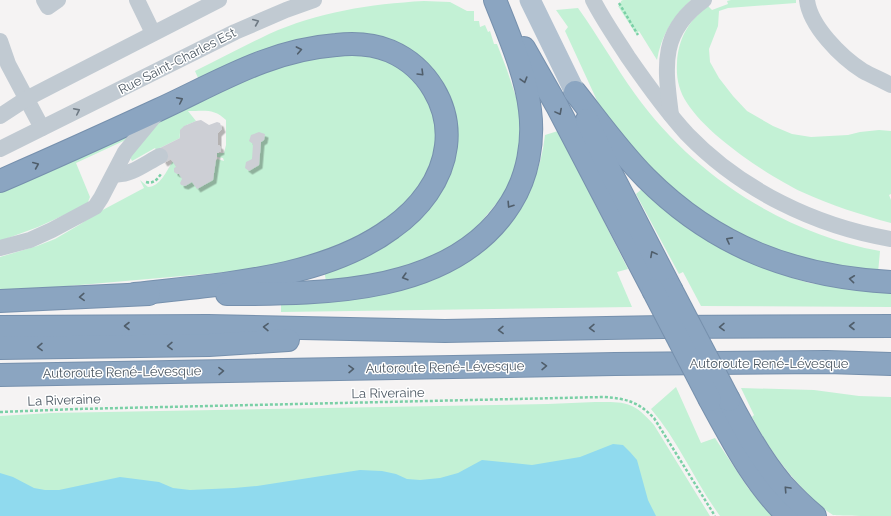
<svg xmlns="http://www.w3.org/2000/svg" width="891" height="516" viewBox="0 0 891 516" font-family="Raleway,sans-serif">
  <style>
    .green { fill: #c3f1d5 }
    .water { fill: #90daee }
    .building { fill: #cdcfd5; filter: url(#shadow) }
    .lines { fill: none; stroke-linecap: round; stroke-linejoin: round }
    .highway-casing { stroke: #7690ad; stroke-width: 24 }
    .path { stroke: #7ad0a6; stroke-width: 2.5; stroke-dasharray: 3 2; stroke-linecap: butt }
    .minor { stroke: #c1cad2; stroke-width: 16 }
    .major { stroke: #b3c2d1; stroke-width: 21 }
    .highway { stroke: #8ba5c1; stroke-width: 22 }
    .highway-bridge-casing { stroke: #7690ad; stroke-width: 24; stroke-linecap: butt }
    .highway-bridge { stroke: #8ba5c1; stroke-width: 22 }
    .oneway { stroke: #6e7983 }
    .oneway2 { stroke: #505e6b }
    .labels { text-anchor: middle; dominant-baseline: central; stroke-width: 3; stroke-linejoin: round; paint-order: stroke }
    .street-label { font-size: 13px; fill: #4a5661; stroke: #fff }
  </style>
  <defs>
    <filter id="shadow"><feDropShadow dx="3.5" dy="3.5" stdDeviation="0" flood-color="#0004"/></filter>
  </defs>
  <rect width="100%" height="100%" fill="#f5f3f3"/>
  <g class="green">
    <path d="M623,0H691C673,16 661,36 657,60L639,31L636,34L618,6L621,5V1Z"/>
    <path d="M731,0H796V3L728,8L719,11L718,26L709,49L710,62L719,78L733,96L747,111L773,126L792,134L811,137L848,135L860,132L879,130L891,131V194L889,195L891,200V223C861,215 831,205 802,192C767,175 708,136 687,103C679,91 676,78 677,63C678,39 689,20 708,6L712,10L728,4L727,1Z"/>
    <path d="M424,1L450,2L467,11H474V21H479L480,27L485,25L488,32L490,31L494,44H497L507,70L518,103L521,129L518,154L511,181L505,193L471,234L434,256L389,272L326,281L324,270L443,181L427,67L291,42L260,52L199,80L195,71C219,59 244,46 269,34C318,12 370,4 424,1Z"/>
    <path d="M578,8C598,36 615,66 635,94C693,175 783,233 880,251L878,273L801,260L754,242L701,212L641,160L600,107L565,31L568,27L556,10Z"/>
    <path d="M364,53L392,62L415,80L428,99L436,123L437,137L431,165L415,193L403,207L375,228L340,245L312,256L251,270L0,292V257L37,246L55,239L79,225L97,213L144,188L140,180L148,187C160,187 167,170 173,161L193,159L216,161L217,159L224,161L223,158L217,157V153H224L226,145V120C214,108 204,111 188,111L196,121C188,125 178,126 180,138L156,150L155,148L132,161L130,157L159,119L292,60Z"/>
    <path d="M137,127L130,138L76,163L90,197L88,202L84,206L38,227L0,241V189Z"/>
    <path d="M558,131L628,269L617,272L632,307L281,312V300L463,263C471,258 479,253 486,247C520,218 540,180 545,135Z"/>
    <path d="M643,188L715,244L742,259L771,271L809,283L831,286L891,292V307L701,306L683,272L679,274L636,194Z"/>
    <path d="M676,387L701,443L715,438L748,488L772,516H720C695,482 678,440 651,409Z"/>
    <path d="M741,388L814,390L859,396L891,397V516C882,516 838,516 833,515C824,510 815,501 807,493C785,470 767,446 752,417L754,415Z"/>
    <path d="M595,402C626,402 633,401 654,425L710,516H201L0,509V416L51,413L548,404Z"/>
  </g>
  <path class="water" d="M613,444L623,445L630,452L637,460L648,500L656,516H0V473L13,477L34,488L45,490H59L120,477L159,482L173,488L190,490L234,488L257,486L360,470L382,471L396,474L407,479L420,480L440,478L458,473L482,460L532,465L580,457Z"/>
  <g class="building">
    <path d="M201,120L209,125L217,122L220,123L222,129L218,133V145L220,146L221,151L217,153L213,180L197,189L192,182L185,186L181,185L180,183L182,179L179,174H177L174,172V168L176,167L171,159L164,163L156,150L180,138V130L184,126L196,121Z"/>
    <path d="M259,132L265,134L264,140L261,142L259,165L249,171L245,168L246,162L252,159L253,144L249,141L251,135Z"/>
  </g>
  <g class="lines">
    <g class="highway-casing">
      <g id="highway">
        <path d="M524,48L557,106L653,290"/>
        <path d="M575,92C598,121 620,152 646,178C715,247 795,277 891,282"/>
        <path d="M587,120L608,167L671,289"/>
        <path d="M0,181C53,158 106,134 158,110C217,83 269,50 336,45C354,43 373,44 390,51C427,67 451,106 446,146C442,180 419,209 392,228C322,280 218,284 135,294"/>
        <path d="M227,294C323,294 454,295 511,203C528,176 534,141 530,110C526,74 508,33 495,0"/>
        <path d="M0,301L149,294"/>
        <path d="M0,327L208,326L445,331L663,327L891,326"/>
        <path d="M0,348L209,345L288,340"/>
        <path d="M0,375L615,364L827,362L891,364"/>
        <path d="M710,400C733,442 754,483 788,516"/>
        <path d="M729,400C744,429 760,458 782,484C792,495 803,506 815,516"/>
      </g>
    </g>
    <g class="path">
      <path d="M619,3L638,35"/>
      <path d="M146,182C153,184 157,180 161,174"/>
      <path d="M0,412L77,409L604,397C627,399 637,401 654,418L715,516"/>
    </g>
    <g class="minor">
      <path d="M44,0L48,7L58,0"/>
      <path d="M137,0L153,33"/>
      <path d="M593,0C603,20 616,38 628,57C646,83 665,110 687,134C741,190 815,226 891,239"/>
      <path d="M807,0C810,26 841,57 863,71C872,76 882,80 891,85"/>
      <path d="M0,41L8,64L42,128"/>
      <path d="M671,115C665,67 659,32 704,0"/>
      <path d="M0,116L26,99L57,83L219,0"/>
      <path d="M0,149L235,32L286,10L314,0"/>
      <path d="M114,174C129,177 146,163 160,156"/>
      <path d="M0,248L30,240L52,230L95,207L101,198L125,152L158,112"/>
    </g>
    <path class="major" d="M530,0L575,92"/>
    <use href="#highway" class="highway"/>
    <g class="highway-bridge-casing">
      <g id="highway-bridge">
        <path d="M671,289L729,400"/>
        <path d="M653,290L710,400"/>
      </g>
    </g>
    <use href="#highway-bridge" class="highway-bridge"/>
  </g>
  <defs><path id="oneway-chevron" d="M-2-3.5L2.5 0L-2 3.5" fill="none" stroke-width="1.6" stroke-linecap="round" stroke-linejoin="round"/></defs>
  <g class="oneway">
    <use href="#oneway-chevron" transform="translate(256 22) rotate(-23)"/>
    <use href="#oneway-chevron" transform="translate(77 111) rotate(-26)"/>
  </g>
  <g class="oneway2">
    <use href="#oneway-chevron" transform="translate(299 50) rotate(-11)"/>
    <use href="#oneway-chevron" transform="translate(421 73) rotate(45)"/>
    <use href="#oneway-chevron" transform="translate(524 80) rotate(74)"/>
    <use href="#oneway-chevron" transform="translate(180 100) rotate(-26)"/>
    <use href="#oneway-chevron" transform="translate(559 112) rotate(62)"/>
    <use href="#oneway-chevron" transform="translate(36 165) rotate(-23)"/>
    <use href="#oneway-chevron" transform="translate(510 205) rotate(123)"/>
    <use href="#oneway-chevron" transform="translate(729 240) rotate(-152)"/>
    <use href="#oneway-chevron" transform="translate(653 254) rotate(-118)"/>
    <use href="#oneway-chevron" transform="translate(405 277) rotate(164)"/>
    <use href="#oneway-chevron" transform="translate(852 279) rotate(-174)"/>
    <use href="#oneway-chevron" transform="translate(82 297) rotate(177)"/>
    <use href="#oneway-chevron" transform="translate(127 326) rotate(180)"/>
    <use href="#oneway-chevron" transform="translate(852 326) rotate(180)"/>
    <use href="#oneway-chevron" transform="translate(266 327) rotate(-179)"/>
    <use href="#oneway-chevron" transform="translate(722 327) rotate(179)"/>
    <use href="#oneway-chevron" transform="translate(592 328) rotate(179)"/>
    <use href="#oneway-chevron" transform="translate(501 330) rotate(179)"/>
    <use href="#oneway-chevron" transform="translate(170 346) rotate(179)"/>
    <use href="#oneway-chevron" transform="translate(40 347) rotate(179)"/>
    <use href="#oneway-chevron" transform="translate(544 366) rotate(-1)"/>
    <use href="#oneway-chevron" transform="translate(351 369) rotate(-1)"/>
    <use href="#oneway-chevron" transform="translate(221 371) rotate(-1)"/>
    <use href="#oneway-chevron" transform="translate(787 489) rotate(-133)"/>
  </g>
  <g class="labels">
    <g class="street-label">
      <text transform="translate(177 61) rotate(-27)">Rue Saint-Charles Est</text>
      <text x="769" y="363">Autoroute René-Lévesque</text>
      <text transform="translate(445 367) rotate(-1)">Autoroute René-Lévesque</text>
      <text transform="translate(122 372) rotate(-1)">Autoroute René-Lévesque</text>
      <text transform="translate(388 393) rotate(-1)">La Riveraine</text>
      <text transform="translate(64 400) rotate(-2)">La Riveraine</text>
    </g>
  </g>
</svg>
